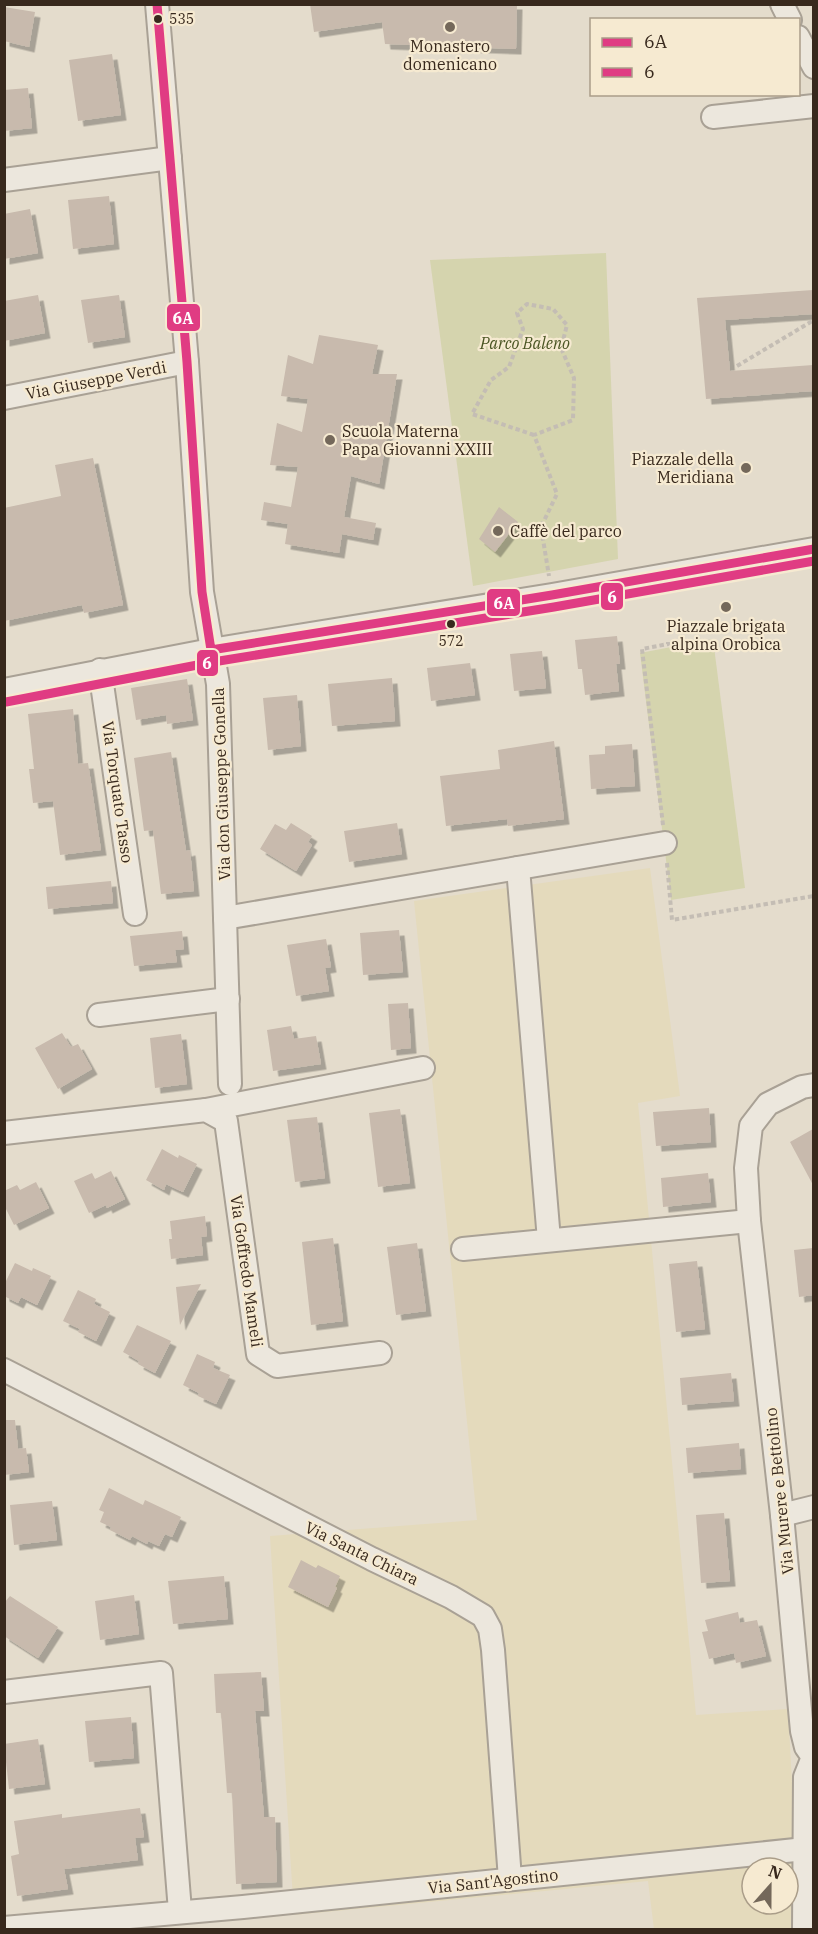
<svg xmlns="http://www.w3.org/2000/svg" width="818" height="1934" viewBox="0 0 818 1934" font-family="'IBM Plex Serif',serif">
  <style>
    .farmland { fill: #e4dabc; fill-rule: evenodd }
    .green { fill: #d5d4ae }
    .building { fill: #c8baad; filter: url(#shadow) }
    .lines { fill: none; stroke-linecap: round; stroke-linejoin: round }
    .minor-casing { stroke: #a9a195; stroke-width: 26 }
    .path { stroke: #c4bdb4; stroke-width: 4; stroke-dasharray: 4.5 3; stroke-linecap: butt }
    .minor { stroke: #ece7dd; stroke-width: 22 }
    .bus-1-casing { stroke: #f6ead1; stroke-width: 14 }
    .bus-2-casing { stroke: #f6ead1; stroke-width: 14 }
    .bus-1 { stroke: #e03c83; stroke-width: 9 }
    .bus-2 { stroke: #e03c83; stroke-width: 9 }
    .bus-dot { fill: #38291d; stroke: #f6ead1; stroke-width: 2 }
    .poi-dot { fill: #74685a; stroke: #f6ead1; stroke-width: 2 }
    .labels { text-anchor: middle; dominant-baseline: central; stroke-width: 4.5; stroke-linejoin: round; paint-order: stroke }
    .bus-label { font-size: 14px; fill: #38291d; stroke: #f6ead1; text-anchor: start }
    .poi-label { font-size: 16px; fill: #38291d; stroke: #f6ead1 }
    .park-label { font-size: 16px; font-style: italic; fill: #4a5523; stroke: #f6ead1 }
    .street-label { font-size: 16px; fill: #38291d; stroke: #f6ead1 }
    .line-badge { stroke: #f6ead1; stroke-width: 2 }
    .badge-label { font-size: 16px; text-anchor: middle; font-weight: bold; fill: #fff }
  </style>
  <defs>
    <filter id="shadow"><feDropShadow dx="5.5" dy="5.5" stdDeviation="0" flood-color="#0004"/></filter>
  </defs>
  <rect width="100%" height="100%" fill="#e4dccc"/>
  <path class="farmland" d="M650,868L680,1096L638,1103L696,1715L788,1709L800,1929H654L648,1881L294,1915L270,1536L477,1520L414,901ZM752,1868H788V1904H752Z"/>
  <g class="green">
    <path d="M606,253L618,559L473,586L430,260Z"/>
    <path d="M713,639L745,888L671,900L640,653Z"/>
  </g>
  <g class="building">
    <path d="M310,4H517L516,49L385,44L382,22L314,32Z"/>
    <path d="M4,7L35,12L29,47L4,41Z"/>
    <path d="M112,54L121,115L78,121L69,60Z"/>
    <path d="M28,88L32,128L4,131V90Z"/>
    <path d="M109,196L114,244L73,249L68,200Z"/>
    <path d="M30,209L38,253L4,259V214Z"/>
    <path d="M813,290V314L725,320L730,371L813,365V391L706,399L697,298Z"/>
    <path d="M38,295L45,333L4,341V301Z"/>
    <path d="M119,295L125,337L88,343L81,300Z"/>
    <path d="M319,335L378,345L372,374H397L379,484L351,476L344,517L376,523L373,540L342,534L339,553L285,544L288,524L261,520L264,502L291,507L298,467L270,465L277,423L302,432L308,399L281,396L288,355L313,364Z"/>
    <path d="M93,458L123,605L84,613L82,605L4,621V508L61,496L55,465Z"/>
    <path d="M499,507L518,522L495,552L479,539Z"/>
    <path d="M617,636L620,664H616L619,691L585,695L582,669H578L575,640Z"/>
    <path d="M542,651L546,688L514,691L510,654Z"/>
    <path d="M470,663L475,695L431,701L427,668Z"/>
    <path d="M392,678L395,721L332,726L328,684Z"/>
    <path d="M187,679L193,720L167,724L166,715L136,720L131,688Z"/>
    <path d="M297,695L301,746L268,750L263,698Z"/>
    <path d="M73,709L78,764L88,763L101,850L60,855L53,801L33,803L29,769H34L28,714Z"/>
    <path d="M554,741L564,819L508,826L507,819L446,826L440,776L500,769L498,750Z"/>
    <path d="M632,744L635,786L591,789L589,755L605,754V746Z"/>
    <path d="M171,752L186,851L190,850L194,891L161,894L153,830L144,831L134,758Z"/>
    <path d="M291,823L312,836L308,842L312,845L296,871L260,849L275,824L286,830Z"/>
    <path d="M397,823L402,854L349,862L344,831Z"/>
    <path d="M111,881L113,903L48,909L46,887Z"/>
    <path d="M399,930L403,972L363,975L360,933Z"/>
    <path d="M182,931L184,949L175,950L177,962L134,966L130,936Z"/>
    <path d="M326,939L331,967L325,968L329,991L296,996L287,945Z"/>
    <path d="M408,1003L411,1048L391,1050L388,1004Z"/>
    <path d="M291,1026L294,1039L316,1036L321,1064L273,1071L267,1030Z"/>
    <path d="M62,1033L71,1047L78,1044L92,1069L58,1089L35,1048Z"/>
    <path d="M181,1034L187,1084L155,1088L150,1038Z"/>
    <path d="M709,1108L711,1142L656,1146L653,1112Z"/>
    <path d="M400,1109L410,1183L378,1187L369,1113Z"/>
    <path d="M317,1117L325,1178L295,1182L287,1120Z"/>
    <path d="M813,1129V1185L790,1142Z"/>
    <path d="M162,1149L178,1158L179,1155L197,1164L183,1192L166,1184L164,1190L146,1180Z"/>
    <path d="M111,1171L125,1199L107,1208L106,1205L89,1213L74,1181L92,1173L95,1179Z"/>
    <path d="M708,1173L711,1202L663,1207L661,1178Z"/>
    <path d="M36,1182L49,1208L14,1225L4,1205V1191L17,1185L20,1190Z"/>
    <path d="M205,1216L207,1236L201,1237L203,1255L171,1259L169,1239H172L170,1221Z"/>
    <path d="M333,1238L343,1321L311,1325L302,1242Z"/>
    <path d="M417,1243L426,1311L396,1315L387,1247Z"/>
    <path d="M813,1248V1295L799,1297L794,1250Z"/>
    <path d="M697,1261L705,1329L676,1332L669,1264Z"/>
    <path d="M15,1263L32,1271L33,1268L51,1276L37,1305L21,1297L18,1303L4,1296V1285Z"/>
    <path d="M201,1284L180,1325L176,1287Z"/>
    <path d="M78,1290L96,1299L94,1304L110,1312L96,1341L78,1332L80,1329L63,1321Z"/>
    <path d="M137,1325L171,1341L155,1373L138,1364L139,1361L123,1352Z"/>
    <path d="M197,1354L215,1362L213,1368L230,1375L216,1404L198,1396L199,1393L183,1385Z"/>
    <path d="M731,1373L734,1401L682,1405L680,1378Z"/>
    <path d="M4,1420H15L18,1449L26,1448L29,1472L4,1475Z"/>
    <path d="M739,1443L741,1469L688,1473L686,1448Z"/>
    <path d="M109,1488L143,1505L145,1500L181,1517L172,1537L165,1534L159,1546L148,1541L147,1544L132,1536L130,1540L110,1530L111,1527L100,1522L104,1512L99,1510Z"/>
    <path d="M52,1501L57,1540L14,1545L10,1505Z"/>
    <path d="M724,1513L730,1581L701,1583L696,1515Z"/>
    <path d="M301,1560L316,1568L318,1565L340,1576L335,1587L337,1588L328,1607L288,1587Z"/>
    <path d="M224,1576L228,1619L173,1624L168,1581Z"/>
    <path d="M134,1595L139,1634L100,1640L95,1601Z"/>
    <path d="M10,1596L58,1627L38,1658L4,1636V1603Z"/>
    <path d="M738,1612L740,1623L757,1620L766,1656L736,1663L734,1653L709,1659L702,1632L708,1631L705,1620Z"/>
    <path d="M261,1672L264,1711H255L264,1817H275L277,1882L236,1884L232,1793H227L221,1713H216L214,1674Z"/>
    <path d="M131,1717L134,1758L89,1762L85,1721Z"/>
    <path d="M38,1739L45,1784L9,1789L4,1744Z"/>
    <path d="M140,1808L144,1837L135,1838L138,1860L64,1869L68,1889L17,1896L11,1856L19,1854L14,1821L62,1814V1818Z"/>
  </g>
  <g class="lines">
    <g class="minor-casing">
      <g id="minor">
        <path d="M157,4L187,362L202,592L218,684L230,1084"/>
        <path d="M782,4L790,20"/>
        <path d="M798,37L814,67"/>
        <path d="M713,117L814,106"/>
        <path d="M4,180L170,158"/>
        <path d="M4,398L187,362"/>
        <path d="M100,670L135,914"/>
        <path d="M4,690L211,650L552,595L814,549"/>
        <path d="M518,868L549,1240"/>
        <path d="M225,918L665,843"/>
        <path d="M99,1015L228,999"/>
        <path d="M206,1110L423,1068"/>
        <path d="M4,1133L206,1110L226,1121L258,1354L277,1366L380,1353"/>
        <path d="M463,1249L749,1221"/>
        <path d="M4,1370L372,1559L451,1597L483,1616L490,1629L493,1650L510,1879"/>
        <path d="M782,1515L814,1507"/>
        <path d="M4,1692L161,1673L180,1911"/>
        <path d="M4,1928L243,1907L805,1849"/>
        <path d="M804,1930L805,1777L813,1757L806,1747L802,1731L782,1515L749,1221L746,1168L751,1126L768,1104L802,1087L814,1085"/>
      </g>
    </g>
    <g class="path">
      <path d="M737,366L814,320"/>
      <path d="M534,435L472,414L491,380L509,367L523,329L517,313L527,304L553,309L567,325L561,348L574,378L573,420L534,435L557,494L541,527L549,576"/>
      <path d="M663,825L642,649L668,644V642"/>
      <path d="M667,863L672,920L814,896"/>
    </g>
    <use href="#minor" class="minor"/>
    <g class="bus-1-casing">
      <path id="bus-1" d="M157,4L187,362L202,592L211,650L552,595L814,549"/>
    </g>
    <g class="bus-2-casing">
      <path id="bus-2" d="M6,702L213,662L554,607L814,561"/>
    </g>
    <use href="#bus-1" class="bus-1"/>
    <use href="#bus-2" class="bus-2"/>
  </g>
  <g class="bus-dot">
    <circle cx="158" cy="19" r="5"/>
    <circle cx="451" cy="624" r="5"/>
  </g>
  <g class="poi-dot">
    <circle cx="450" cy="27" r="6"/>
    <circle cx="330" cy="440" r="6"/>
    <circle cx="746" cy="468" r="6"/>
    <circle cx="498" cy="531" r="6"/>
    <circle cx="726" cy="607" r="6"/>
  </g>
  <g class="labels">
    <g class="bus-label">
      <text x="169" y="19">535</text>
      <text x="451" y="641" text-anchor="middle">572</text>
    </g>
    <g class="poi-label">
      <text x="450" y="46">Monastero<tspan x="450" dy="18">domenicano</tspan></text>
      <text x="342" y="431" text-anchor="start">Scuola Materna<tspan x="342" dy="18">Papa Giovanni XXIII</tspan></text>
      <text x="734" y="459" text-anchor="end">Piazzale della<tspan x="734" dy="18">Meridiana</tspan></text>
      <text x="510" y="531" text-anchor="start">Caffè del parco</text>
      <text x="726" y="626">Piazzale brigata<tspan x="726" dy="18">alpina Orobica</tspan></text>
    </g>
    <g class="park-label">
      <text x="525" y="343">Parco Baleno</text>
    </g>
    <g class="street-label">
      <text transform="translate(96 380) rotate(-11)">Via Giuseppe Verdi</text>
      <text transform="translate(221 784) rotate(-92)">Via don Giuseppe Gonella</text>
      <text transform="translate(118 792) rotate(82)">Via Torquato Tasso</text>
      <text transform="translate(247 1271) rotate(82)">Via Goffredo Mameli</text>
      <text transform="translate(779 1491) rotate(-96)">Via Murere e Bettolino</text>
      <text transform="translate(362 1553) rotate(26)">Via Santa Chiara</text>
      <text transform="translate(493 1881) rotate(-6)">Via Sant'Agostino</text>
    </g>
  </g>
  <g class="line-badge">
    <rect x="166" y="303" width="35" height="29" rx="6" fill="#e03c83"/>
    <rect x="600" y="582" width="24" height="29" rx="6" fill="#e03c83"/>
    <rect x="486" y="588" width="35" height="29" rx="6" fill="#e03c83"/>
    <rect x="196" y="649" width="23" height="28" rx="6" fill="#e03c83"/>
  </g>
  <g class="badge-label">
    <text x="183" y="324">6A</text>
    <text x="612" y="603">6</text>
    <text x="504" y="609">6A</text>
    <text x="207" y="669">6</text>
  </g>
  <rect width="818" height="1934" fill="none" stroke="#38291d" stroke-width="12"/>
  <rect x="590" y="18" width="210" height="78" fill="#f6ead1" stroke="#aa9d89" stroke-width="1.5"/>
  <rect x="602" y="38" width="30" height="9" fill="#e03c83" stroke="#aa9d89" stroke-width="1.5"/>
  <text x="644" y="48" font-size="18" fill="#38291d">6A</text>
  <rect x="602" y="68" width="30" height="9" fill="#e03c83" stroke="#aa9d89" stroke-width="1.5"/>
  <text x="644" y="78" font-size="18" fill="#38291d">6</text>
  <g transform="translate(770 1886) rotate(21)"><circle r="28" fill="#f6ead1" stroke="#aa9d89" stroke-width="1.5"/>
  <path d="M0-4.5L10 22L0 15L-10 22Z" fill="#74685a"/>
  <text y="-9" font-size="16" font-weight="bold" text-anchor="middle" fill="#38291d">N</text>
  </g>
</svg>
